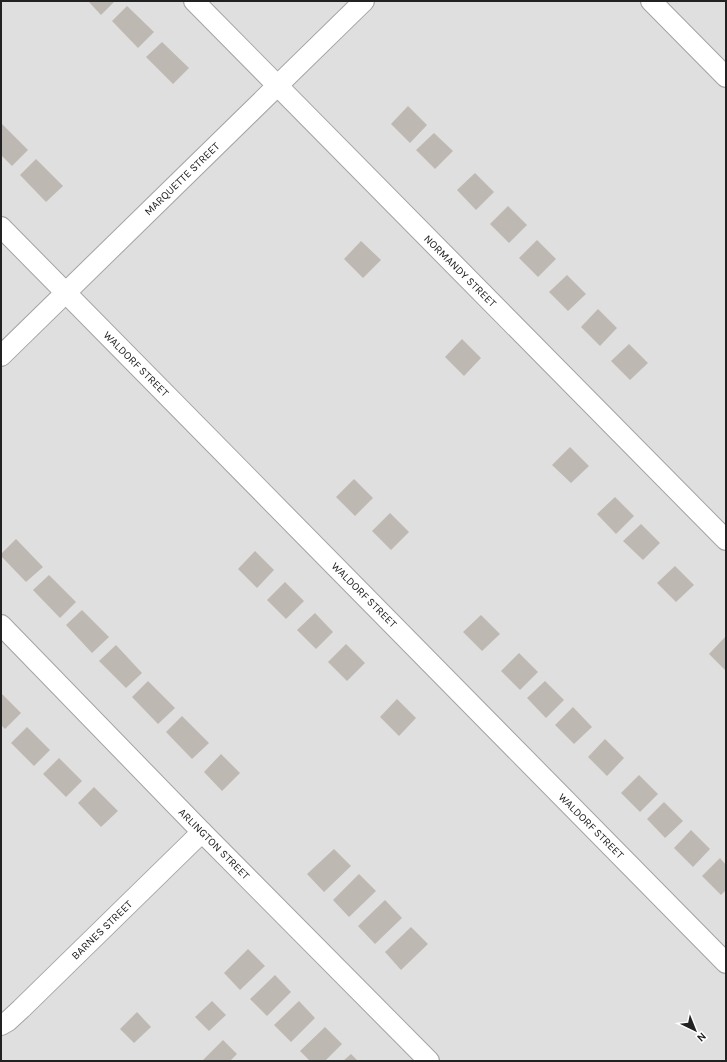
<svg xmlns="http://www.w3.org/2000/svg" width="727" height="1062" viewBox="0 0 727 1062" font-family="Karla,sans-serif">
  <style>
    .residential { fill: #e0dfdf }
    .building { fill: #beb8b3 }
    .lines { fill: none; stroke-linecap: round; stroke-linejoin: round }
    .minor-casing { stroke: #a3a3a3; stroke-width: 22 }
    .minor { stroke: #fff; stroke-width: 20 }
    .labels { text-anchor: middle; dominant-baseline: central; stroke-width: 3; stroke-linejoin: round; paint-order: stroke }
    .street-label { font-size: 11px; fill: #222; stroke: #fff }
  </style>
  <rect width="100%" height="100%" fill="#f1efea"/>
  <rect class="residential" x="1" y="1" width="725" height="1060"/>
  <g class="building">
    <path d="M88,1H115L101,15Z"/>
    <path d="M127,6L154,32L138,48L112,21Z"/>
    <path d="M162,42L189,68L173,84L146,57Z"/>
    <path d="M408,106L427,125L410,143L391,124Z"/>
    <path d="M1,123L28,150L12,166L1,155Z"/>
    <path d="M434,133L453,151L435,169L416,150Z"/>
    <path d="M36,159L63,186L46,202L20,175Z"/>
    <path d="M475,173L494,192L476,210L457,190Z"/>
    <path d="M508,206L527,225L509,243L490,224Z"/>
    <path d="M537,240L556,259L538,277L519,258Z"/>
    <path d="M361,241L381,260L363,278L344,259Z"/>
    <path d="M567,275L586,294L568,311L549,292Z"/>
    <path d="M598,309L617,328L600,346L581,327Z"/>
    <path d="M462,339L481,358L464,376L445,357Z"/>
    <path d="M629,344L648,363L630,380L611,361Z"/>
    <path d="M570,447L589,466L571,483L552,465Z"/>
    <path d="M354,479L373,498L355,516L336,497Z"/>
    <path d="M615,497L634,516L616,534L597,514Z"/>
    <path d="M390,513L409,532L391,550L372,531Z"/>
    <path d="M641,524L660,543L643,560L623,541Z"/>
    <path d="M16,539L43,567L26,582L1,556V554Z"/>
    <path d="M255,551L274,570L257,588L238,569Z"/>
    <path d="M675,566L694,585L676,602L657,583Z"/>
    <path d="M49,575L76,602L60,618L33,590Z"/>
    <path d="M285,582L304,601L286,619L267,600Z"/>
    <path d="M82,610L109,637L92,653L66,625Z"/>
    <path d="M315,613L333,632L316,649L297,630Z"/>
    <path d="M481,615L500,634L482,651L463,632Z"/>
    <path d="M726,636V671L709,654Z"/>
    <path d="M346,644L365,663L347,681L328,662Z"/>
    <path d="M116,645L142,673L126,688L99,661Z"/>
    <path d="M519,653L538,672L520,690L501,671Z"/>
    <path d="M148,681L175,708L158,724L132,697Z"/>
    <path d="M545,681L564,700L546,718L527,698Z"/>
    <path d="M1,693L21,713L5,729L1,725Z"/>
    <path d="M397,699L416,718L399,736L380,717Z"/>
    <path d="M573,707L592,727L574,744L555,725Z"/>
    <path d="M182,716L209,743L192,759L166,732Z"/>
    <path d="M27,727L50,750L34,766L11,743Z"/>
    <path d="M605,739L624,758L607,776L588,757Z"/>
    <path d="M221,754L240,773L222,791L204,772Z"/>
    <path d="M59,758L82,781L66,797L43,774Z"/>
    <path d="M639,775L658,794L640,812L621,793Z"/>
    <path d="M94,787L118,811L101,827L78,803Z"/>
    <path d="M664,802L683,821L665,838L647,819Z"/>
    <path d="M691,830L710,849L693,867L674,848Z"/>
    <path d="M334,849L351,866L324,892L307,874Z"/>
    <path d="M720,858L726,865V890L721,895L702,876Z"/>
    <path d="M359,874L376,891L349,917L333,900Z"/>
    <path d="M385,900L402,918L375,944L358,926Z"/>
    <path d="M411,927L428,944L401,970L385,952Z"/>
    <path d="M248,949L265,966L240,990L224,973Z"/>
    <path d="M275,975L291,992L267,1016L250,999Z"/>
    <path d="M212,1001L226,1015L209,1031L195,1017Z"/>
    <path d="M299,1001L315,1018L291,1042L274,1025Z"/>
    <path d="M137,1012L151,1027L134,1043L120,1029Z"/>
    <path d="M325,1027L342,1044L325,1061H310L300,1051Z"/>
    <path d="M223,1040L237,1054L230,1061H202Z"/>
    <path d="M351,1054L358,1061H343Z"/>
  </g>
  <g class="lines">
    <g class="minor-casing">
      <g id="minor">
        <path d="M194,1L726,540"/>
        <path d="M651,1L726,77"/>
        <path d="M1,227L726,963"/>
        <path d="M1,356L364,1"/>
        <path d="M1,625L202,832L429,1061"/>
        <path d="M1,1025L8,1021L21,1009L202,832"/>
      </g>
    </g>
    <use href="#minor" class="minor"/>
  </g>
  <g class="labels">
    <g class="street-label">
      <text transform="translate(182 179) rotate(-44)">MARQUETTE STREET</text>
      <text transform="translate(460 271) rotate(45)">NORMANDY STREET</text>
      <text transform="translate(136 364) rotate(45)">WALDORF STREET</text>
      <text transform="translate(364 595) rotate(45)">WALDORF STREET</text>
      <text transform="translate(591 826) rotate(45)">WALDORF STREET</text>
      <text transform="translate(214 844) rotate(45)">ARLINGTON STREET</text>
      <text transform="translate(102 930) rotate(-44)">BARNES STREET</text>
    </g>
  </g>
  <rect width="727" height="1062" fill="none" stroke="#222222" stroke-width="4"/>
  <g transform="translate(695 1030) rotate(137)" stroke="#ffffff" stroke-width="3" paint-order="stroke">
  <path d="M0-3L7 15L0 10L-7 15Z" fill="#222222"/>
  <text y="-6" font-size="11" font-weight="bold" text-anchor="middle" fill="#222222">N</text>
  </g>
</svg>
